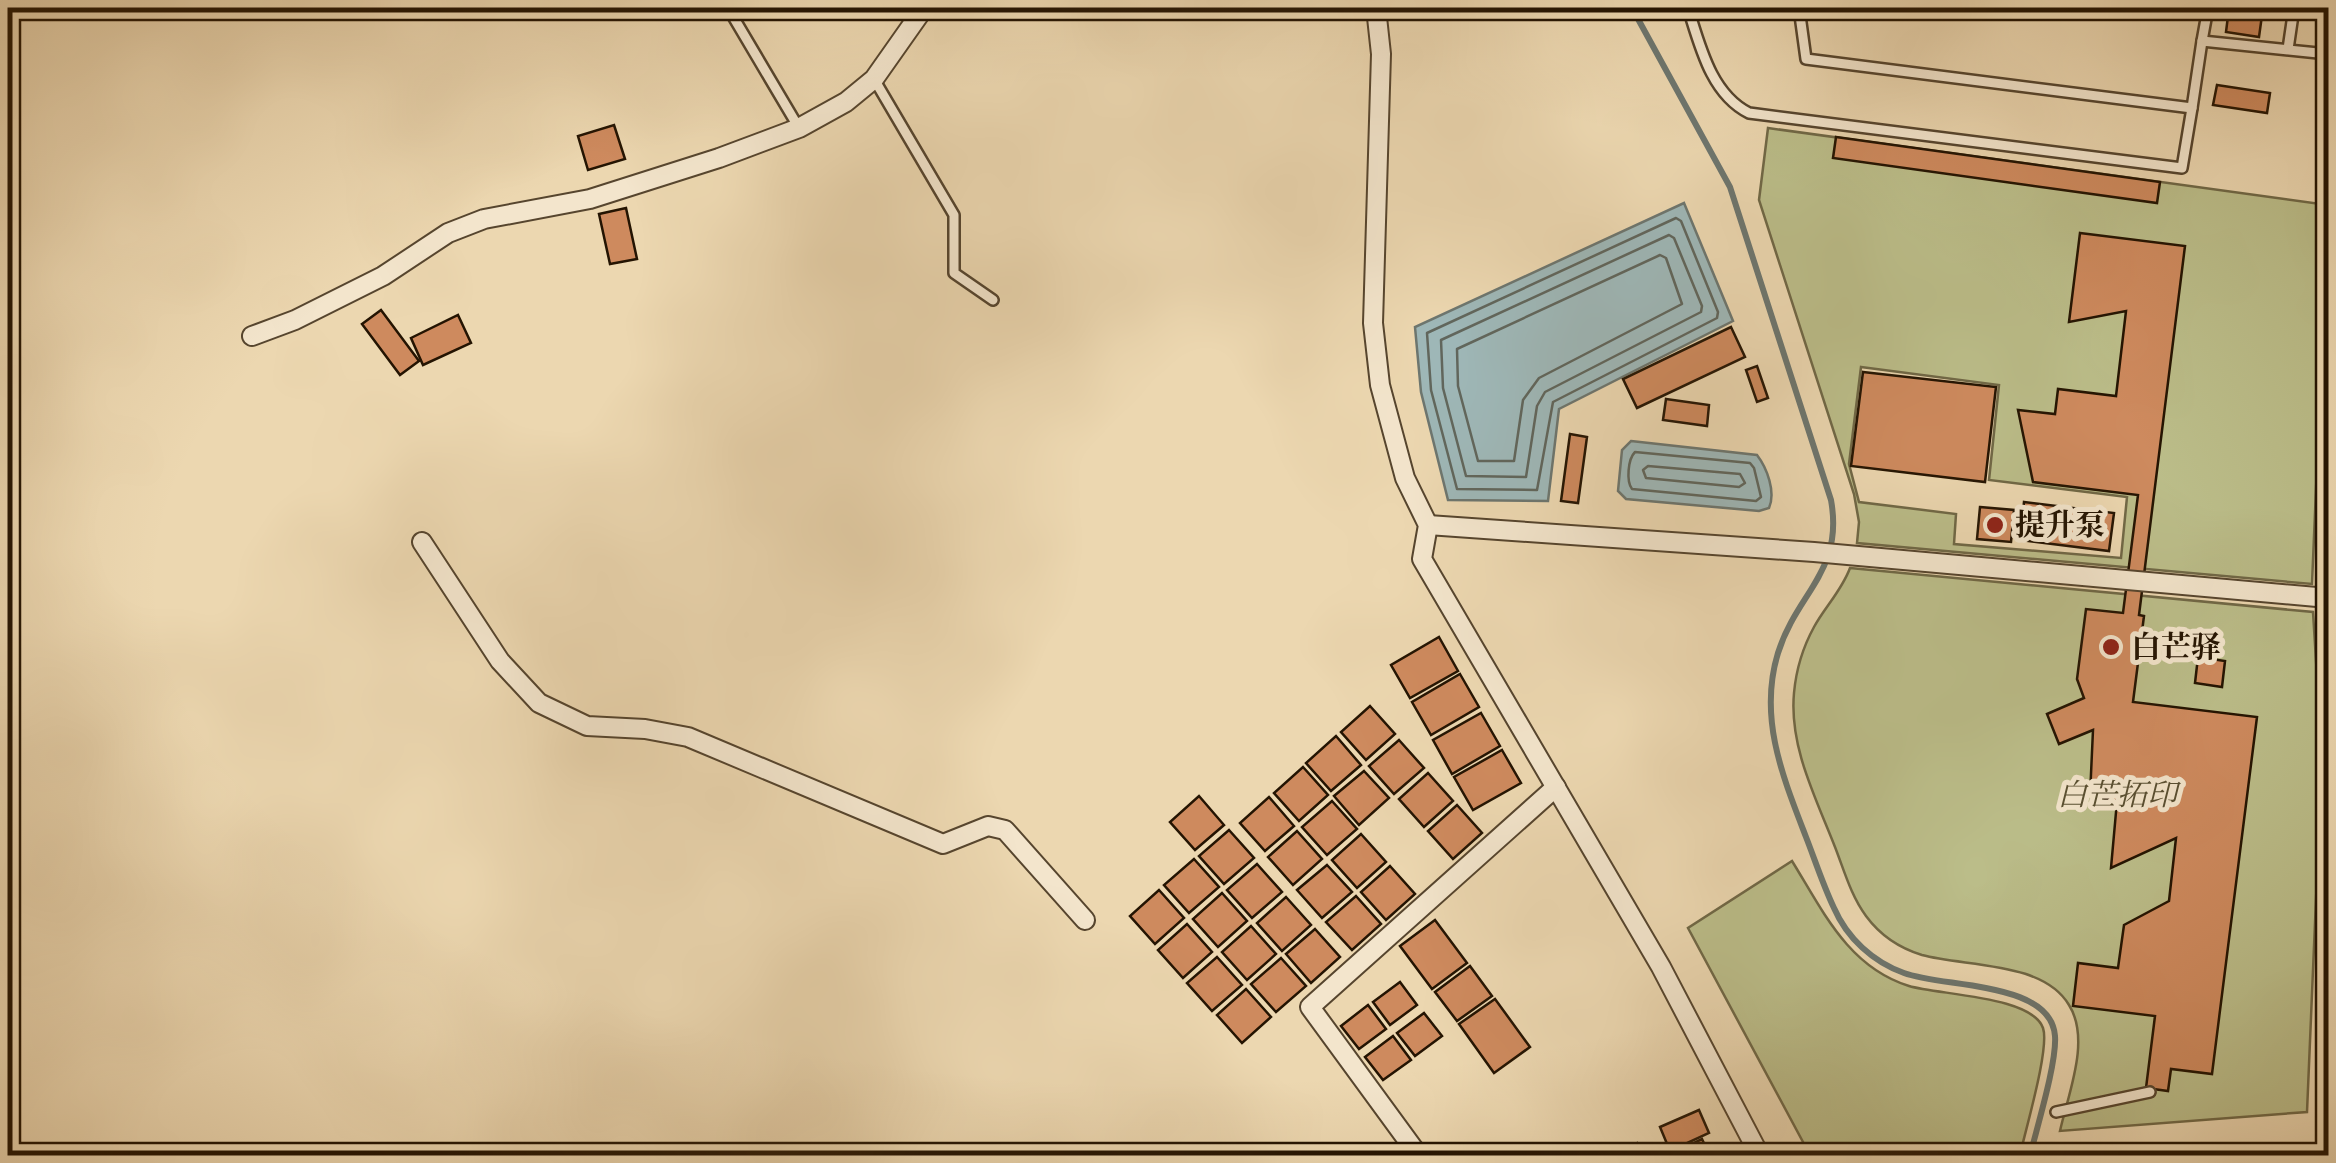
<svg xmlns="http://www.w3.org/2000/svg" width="2336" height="1163" viewBox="0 0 2336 1163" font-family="'IM FELL Great Primer','Noto Serif SC',serif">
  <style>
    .green { fill: #bbbd89; stroke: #706846; stroke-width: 2.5; fill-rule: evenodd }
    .water { fill: #9eb7b7; stroke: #6d766f; stroke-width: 2.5 }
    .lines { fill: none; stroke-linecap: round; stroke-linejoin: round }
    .shore { stroke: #61665c; stroke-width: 2.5 }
    .stream { stroke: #6d766f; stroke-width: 6 }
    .building { fill: #ce8a5e; stroke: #241402; stroke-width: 2.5 }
    .service-casing { stroke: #56452e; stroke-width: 14 }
    .minor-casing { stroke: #56452e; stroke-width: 22 }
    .service { stroke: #f3e5cc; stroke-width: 9 }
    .minor { stroke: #f3e5cc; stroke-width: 18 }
    .poi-dot { fill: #8f2418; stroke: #f3e5cc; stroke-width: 4 }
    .labels { text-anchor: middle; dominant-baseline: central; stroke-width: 10; stroke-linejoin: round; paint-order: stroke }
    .poi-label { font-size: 30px; font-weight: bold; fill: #241402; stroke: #f3e5cc; text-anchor: start }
    .park-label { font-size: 30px; font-style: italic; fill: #594f31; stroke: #f3e5cc }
  </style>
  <rect width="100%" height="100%" fill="#ecd7b0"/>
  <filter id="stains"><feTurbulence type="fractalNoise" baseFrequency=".002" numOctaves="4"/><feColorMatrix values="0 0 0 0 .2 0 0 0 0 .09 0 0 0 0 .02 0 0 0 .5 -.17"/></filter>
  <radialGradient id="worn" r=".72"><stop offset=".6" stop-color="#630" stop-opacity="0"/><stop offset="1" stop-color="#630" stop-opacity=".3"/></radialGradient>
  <g class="green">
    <path d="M1768,128L2328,205L2312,584L1857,543L1859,522L1854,494L1759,200ZM1861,367L1999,385L1989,480L2127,497L2121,558L1954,544L1956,514L1859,502L1849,464Z"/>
    <path d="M1850,568L2313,612L2322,758L2307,1112L2060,1131C2068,1094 2091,1040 2069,1005C2043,961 1966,967 1922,955C1899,948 1880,935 1866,916C1851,896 1844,870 1835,847C1816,798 1789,747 1794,693C1796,671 1803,647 1814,627C1825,607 1842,590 1850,568Z"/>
    <path d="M1792,861C1823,911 1848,967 1909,986C1939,995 2032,996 2043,1028C2050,1048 2025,1131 2020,1155H1810L1688,928Z"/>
  </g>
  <g class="water">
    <path d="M1684,203L1733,321L1559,409L1548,501L1448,500L1421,392L1415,327Z"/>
    <path d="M1631,441L1757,455C1767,468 1776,492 1769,508L1759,511L1626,499L1618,491L1622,450Z"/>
  </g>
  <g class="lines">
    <g class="shore">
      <path d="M1676,218L1681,221L1718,312L1717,318L1553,402L1537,490L1457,489L1431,390L1427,333Z"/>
      <path d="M1669,235L1674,238L1702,306L1701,312L1545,392L1537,406L1526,477L1466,476L1443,388L1441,340Z"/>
      <path d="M1660,255L1666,258L1682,304L1539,378L1523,400L1514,461H1478L1458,386L1457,349Z"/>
      <path d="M1635,452L1750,463L1754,468L1761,497L1756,501L1632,489C1626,481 1628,459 1635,452Z"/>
      <path d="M1648,466L1740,474L1745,483L1739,487L1646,478L1643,470Z"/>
    </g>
    <path class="stream" d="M1632,8L1730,187L1831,500C1844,572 1797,592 1778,653C1758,718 1783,777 1806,837C1815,860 1823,885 1834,908C1847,938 1873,962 1904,973C1945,988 2051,981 2055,1036C2057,1062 2037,1127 2030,1156"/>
  </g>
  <g class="building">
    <path d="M2229,8H2263L2259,37L2226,32Z"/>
    <path d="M2217,85L2270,93L2267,113L2213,105Z"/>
    <path d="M614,125L625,159L588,170L578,136Z"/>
    <path d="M1836,137L2160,182L2157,203L1833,158Z"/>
    <path d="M626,208L637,259L610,264L599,214Z"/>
    <path d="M2080,233L2185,246L2139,615L2144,616L2133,702L2257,717L2212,1074L2171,1069L2168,1091L2146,1088L2155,1016L2073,1006L2078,963L2118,968L2124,925L2169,901L2176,838L2111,868L2117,801L2090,796L2093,730L2059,744L2047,714L2084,698L2077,679L2086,609L2123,613L2138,495L2033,482L2018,410L2055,414L2058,389L2116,396L2126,311L2069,322Z"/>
    <path d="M381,310L419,361L400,375L362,324Z"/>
    <path d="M458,315L471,343L423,365L411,338Z"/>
    <path d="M1731,327L1745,357L1637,408L1623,379Z"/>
    <path d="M1757,366L1768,398L1757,402L1746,370Z"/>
    <path d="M1863,372L1996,387L1985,482L1851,466Z"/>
    <path d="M1666,399L1709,405L1707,426L1663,420Z"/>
    <path d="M1570,434L1587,437L1578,503L1561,501Z"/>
    <path d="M2024,502L2114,513L2109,551L2020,540Z"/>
    <path d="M1980,507L2014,510L2011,542L1977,539Z"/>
    <path d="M1439,637L1458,671L1410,698L1391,665Z"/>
    <path d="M2198,657L2225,661L2222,687L2195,683Z"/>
    <path d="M1460,674L1479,707L1431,735L1412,702Z"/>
    <path d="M1370,706L1395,734L1366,760L1341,732Z"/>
    <path d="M1481,713L1500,746L1452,774L1433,740Z"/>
    <path d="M1336,736L1361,765L1331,791L1306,763Z"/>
    <path d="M1399,740L1424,768L1394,794L1369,766Z"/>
    <path d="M1502,750L1521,783L1473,810L1454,777Z"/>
    <path d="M1303,767L1328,795L1299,821L1274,793Z"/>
    <path d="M1364,771L1389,798L1359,825L1334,796Z"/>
    <path d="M1428,773L1453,801L1424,827L1399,799Z"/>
    <path d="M1199,796L1224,825L1195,850L1170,822Z"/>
    <path d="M1269,797L1294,826L1265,851L1240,823Z"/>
    <path d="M1332,801L1357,829L1327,855L1302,827Z"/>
    <path d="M1457,805L1482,833L1453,859L1428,831Z"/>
    <path d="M1229,830L1254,858L1224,884L1199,856Z"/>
    <path d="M1297,831L1322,859L1293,885L1268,857Z"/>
    <path d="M1361,834L1386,862L1357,888L1332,860Z"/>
    <path d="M1194,859L1219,887L1189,913L1164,885Z"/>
    <path d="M1257,864L1282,892L1252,918L1227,890Z"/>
    <path d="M1327,865L1352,892L1322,918L1297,890Z"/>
    <path d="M1390,866L1415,894L1386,920L1361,892Z"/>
    <path d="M1159,890L1184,918L1155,944L1130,916Z"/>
    <path d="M1222,893L1247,921L1218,947L1193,919Z"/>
    <path d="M1356,896L1381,924L1352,950L1326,922Z"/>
    <path d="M1286,897L1311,925L1282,951L1257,923Z"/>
    <path d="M1435,920L1467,963L1432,989L1400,946Z"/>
    <path d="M1187,924L1212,952L1183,978L1158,950Z"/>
    <path d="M1251,926L1276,954L1247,980L1222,952Z"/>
    <path d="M1315,929L1340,957L1311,983L1286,954Z"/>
    <path d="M1217,957L1242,985L1212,1011L1187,983Z"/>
    <path d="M1281,958L1306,986L1276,1012L1251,984Z"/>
    <path d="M1470,966L1492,996L1457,1021L1435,992Z"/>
    <path d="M1400,982L1417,1005L1390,1025L1373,1002Z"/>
    <path d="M1246,989L1271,1017L1242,1043L1217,1015Z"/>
    <path d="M1495,999L1530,1047L1494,1073L1459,1024Z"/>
    <path d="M1368,1005L1386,1029L1359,1049L1341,1026Z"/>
    <path d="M1424,1013L1442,1036L1415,1056L1397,1033Z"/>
    <path d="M1393,1036L1411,1060L1383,1080L1365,1057Z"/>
    <path d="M1699,1110L1709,1133L1670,1151L1660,1127Z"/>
    <path d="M1702,1139L1710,1156H1672L1671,1154Z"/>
    <path d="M1637,1143L1641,1156H1613L1612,1152Z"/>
    <path d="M2211,1146V1156H2176L2175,1149Z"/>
  </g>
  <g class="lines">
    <g class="service-casing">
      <g id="service">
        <path d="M728,8L799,128"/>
        <path d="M1688,8C1700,46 1711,94 1749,113L2182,168L2192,108"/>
        <path d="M1799,8L1806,59L2192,108L2202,41L2328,54"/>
        <path d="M2202,41L2208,8"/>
        <path d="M2288,49L2294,8"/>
        <path d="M874,79L954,215V273L993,300"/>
        <path d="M2056,1112L2150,1092"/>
      </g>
    </g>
    <g class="minor-casing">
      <g id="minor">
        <path d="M1376,8L1381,54L1373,323L1380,385L1405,478L1428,525L1422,559L1661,967L1760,1156"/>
        <path d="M252,336L295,320L383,276L448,233L484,219L590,199L719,158L799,128L846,102L874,79L924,8"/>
        <path d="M1428,525L1814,552L2328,598"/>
        <path d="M422,542L500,661L539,703L587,726L645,729L688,737L943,844L988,826L1005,830L1085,920"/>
        <path d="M1419,1156L1310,1007L1556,787"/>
      </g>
    </g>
    <use href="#service" class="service"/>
    <use href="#minor" class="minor"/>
  </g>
  <g class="poi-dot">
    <circle cx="1995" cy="525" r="10"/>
    <circle cx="2111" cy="647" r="10"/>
  </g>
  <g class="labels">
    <g class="poi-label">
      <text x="2015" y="525">提升泵</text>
      <text x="2131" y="647">白芒驿</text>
    </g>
    <g class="park-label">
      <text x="2117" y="795">白芒拓印</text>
    </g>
  </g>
  <rect width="2336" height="1163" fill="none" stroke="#ecd7b0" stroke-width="40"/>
  <rect x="10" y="10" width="2316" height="1143" fill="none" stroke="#241402" stroke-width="5"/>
  <rect x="20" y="20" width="2296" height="1123" fill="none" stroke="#241402" stroke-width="2.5"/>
  <rect width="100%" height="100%" filter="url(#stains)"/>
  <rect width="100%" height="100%" fill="url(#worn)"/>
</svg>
